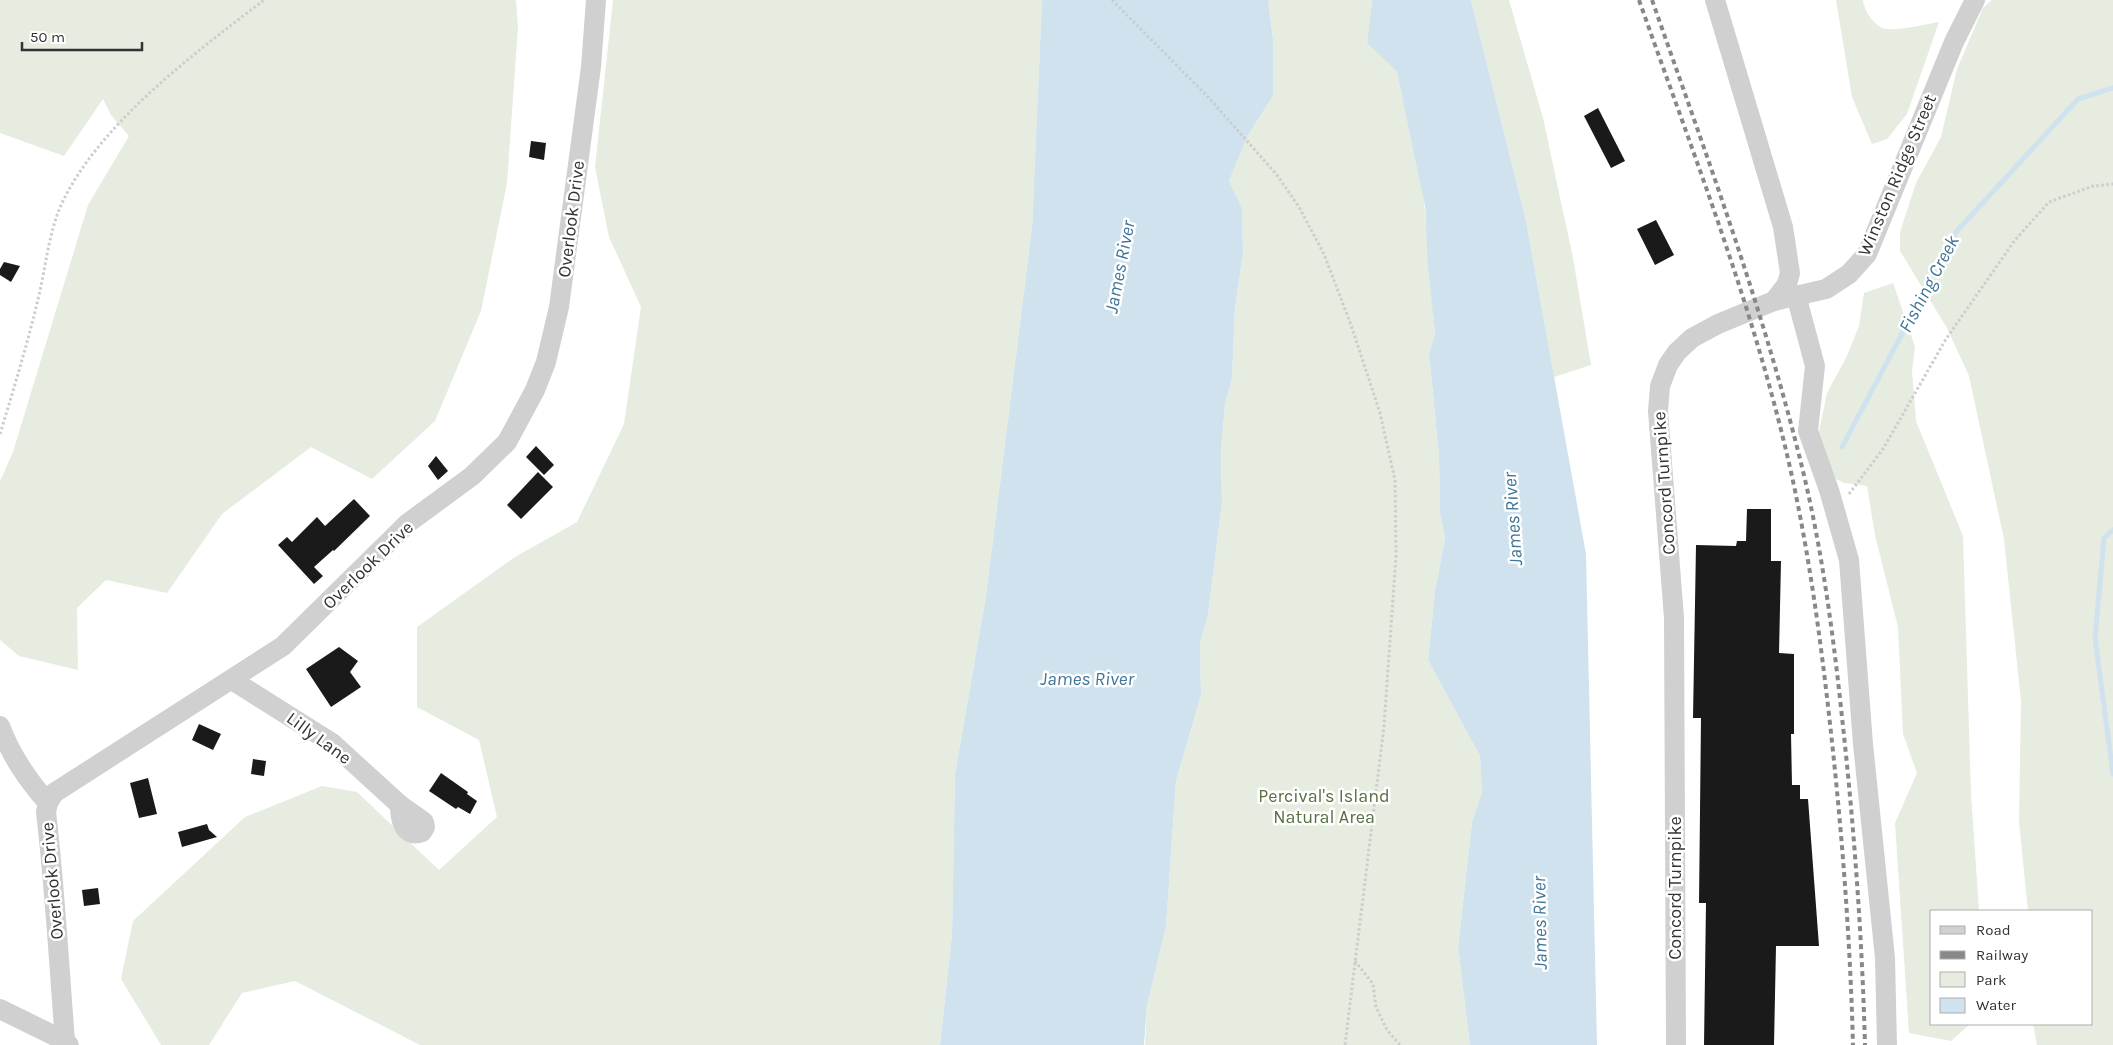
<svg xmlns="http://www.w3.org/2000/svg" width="2113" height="1045" viewBox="0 0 2113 1045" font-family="Karla,sans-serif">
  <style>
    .green { fill: #e6ecdf }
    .water { fill: #cfe2ee }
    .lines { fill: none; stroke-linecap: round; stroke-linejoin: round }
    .stream { stroke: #cfe2ee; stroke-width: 5 }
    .building { fill: #1a1a1a }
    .path { stroke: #cdcdcd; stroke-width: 3; stroke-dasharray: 2.5 2.5; stroke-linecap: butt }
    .minor { stroke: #d0d0d0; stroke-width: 20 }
    .rail { stroke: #888; stroke-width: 4; stroke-dasharray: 5 4; stroke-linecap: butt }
    .labels { text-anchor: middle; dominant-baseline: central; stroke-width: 5; stroke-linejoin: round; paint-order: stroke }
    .street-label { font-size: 18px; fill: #333; stroke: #fff }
    .park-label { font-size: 18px; fill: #56703f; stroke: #fff }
    .water-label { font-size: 19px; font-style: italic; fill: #3f7597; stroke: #fff }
  </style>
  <rect width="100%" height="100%" fill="#fff"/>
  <g class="green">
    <path d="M0,0H516L518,27L507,183L481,311L435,421L372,479L311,447L222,514L167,593L106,580L77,608L78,670L19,656L0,640V481L13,452L88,205L129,136L111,115L103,99L64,156L0,133Z"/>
    <path d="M613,0H1042L1032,228L986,596L955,774L952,934L940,1045H420L295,981L242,993L209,1045H161L121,979L133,921L245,817L322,786L357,792L439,870L497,817L479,740L417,707V627L515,557L577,522L624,424L641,307L609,237L595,167Z"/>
    <path d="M1268,0H1372L1367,43L1397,72L1423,190L1435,334L1429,353L1439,456L1440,513L1445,538L1435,591L1428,660L1480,756L1482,792L1472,822L1458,947L1470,1045H1145L1147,1005L1166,927L1176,781L1201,695L1200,643L1208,615L1222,503L1221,451L1225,405L1232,378L1235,308L1243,253L1242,208L1229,181L1248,135L1273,96V39Z"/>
    <path d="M1471,0H1509L1543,118L1573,258L1591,365L1554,377L1526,221Z"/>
    <path d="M1836,0H1863C1864,11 1875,28 1887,29C1898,31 1927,24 1939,22L1907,114L1887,139L1872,144L1852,97Z"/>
    <path d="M1992,0H2113V1045H2037L2033,1024H2092V911H2028L2019,821L2021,701L2004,539L1969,376L1947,328L1900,251V232L1916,183L1941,137L1957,69L1983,8Z"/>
    <path d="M1893,283L1915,347L1912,371L1916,421L1963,536L1971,794L1979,911H1932V1024H1970L1951,1041L1909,1033L1895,823L1917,773L1903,734L1898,627L1875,535L1867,486L1844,483L1836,479L1818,436L1827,393L1847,356L1859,326L1864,293Z"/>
  </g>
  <g class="water">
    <path d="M1042,0H1268L1273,39V96L1248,135L1229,181L1242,208L1243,253L1235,308L1232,378L1225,405L1221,451L1222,503L1208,615L1200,643L1201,695L1176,781L1166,927L1147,1005L1144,1045H940L952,934L955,774L986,596L1032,228Z"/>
    <path d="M1372,0H1471L1526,221L1586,554L1597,1045H1470L1458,947L1472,822L1482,792L1480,756L1428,660L1435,591L1445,538L1440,513L1439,456L1429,353L1435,334L1428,266L1425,206L1397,72L1367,43Z"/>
  </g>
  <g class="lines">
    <g class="stream">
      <path d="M1842,447L1956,232L2078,99L2113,88"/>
      <path d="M2113,530L2104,538L2095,638L2113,774"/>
    </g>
  </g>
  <g class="building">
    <path d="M1598,108L1625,161L1611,168L1584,116Z"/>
    <path d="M531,141L546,143L544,160L529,157Z"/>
    <path d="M1656,220L1674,255L1655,265L1637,229Z"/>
    <path d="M4,262L20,266L11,282L0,275V269Z"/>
    <path d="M536,446L554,465L544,475L526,457Z"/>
    <path d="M436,456L448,471L438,480L428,466Z"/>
    <path d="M538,472L553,487L521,519L507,505Z"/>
    <path d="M354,499L370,516L334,551L333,550L314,567L323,576L314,584L278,545L287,537L292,542L317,517L325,526Z"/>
    <path d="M1747,509H1771V561H1781L1779,653L1794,654V734H1791L1792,785H1800V799H1808L1819,946H1776L1774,1045H1704L1706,903H1699L1701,718H1693L1696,545L1736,546L1737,541H1746Z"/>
    <path d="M339,647L358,661L350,672L361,687L331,707L306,669Z"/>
    <path d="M199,724L221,734L213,750L192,740Z"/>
    <path d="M253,759L266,761L264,776L251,774Z"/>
    <path d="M441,773L468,792L467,794L477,801L470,814L458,807L456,809L429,791Z"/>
    <path d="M148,778L157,814L139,818L130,783Z"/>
    <path d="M207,824L209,830L217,837L182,847L178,832Z"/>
    <path d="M98,888L100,904L84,906L82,890Z"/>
  </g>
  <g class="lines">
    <g class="path">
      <path d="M1112,0L1210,99L1277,175L1299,207L1324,254L1351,325L1380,413L1395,480L1396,556L1384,726L1345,1045"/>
      <path d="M0,434C14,388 28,342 39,295C46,265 49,231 62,203C100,123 195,53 264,0"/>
      <path d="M1849,494L1883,449L1946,339L2015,240L2049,202L2093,186L2113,184"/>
      <path d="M1355,961L1373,984L1376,1007L1387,1030L1400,1045"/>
    </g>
    <g class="minor">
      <path d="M1715,0L1783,227L1790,273L1787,284L1774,301"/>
      <path d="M1796,295L1815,366L1808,431L1829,490L1849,560L1863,744L1885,958L1887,1045"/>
      <path d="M232,680L332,743L400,805"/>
      <path d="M0,726C11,756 27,779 48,803"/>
      <path d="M400,805L424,822L425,827L422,832C403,839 400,818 400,805Z"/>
      <path d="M0,1009L65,1041L69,1045"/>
      <path d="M65,1041C59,965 55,888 46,812L48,803L54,793L283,646L408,523L472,476L507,442L535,390L546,362L559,307L591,67L596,0"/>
      <path d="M1676,1045L1674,618L1658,411L1660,386L1668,365L1677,352L1692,338L1718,324L1774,301L1826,289L1849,274L1867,254L1954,42L1975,0"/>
    </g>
    <g class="rail">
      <path d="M1639,0C1694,156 1755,311 1791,472C1808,549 1819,628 1828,706C1841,819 1850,932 1853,1045"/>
      <path d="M1652,0C1706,154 1763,308 1802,467C1822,549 1833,633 1842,717C1854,826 1862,935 1865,1045"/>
    </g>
  </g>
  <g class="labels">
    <g class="street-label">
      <text transform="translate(1897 175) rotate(-67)">Winston Ridge Street</text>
      <text transform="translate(571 219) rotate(-83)">Overlook Drive</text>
      <text transform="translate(1664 483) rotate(-94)">Concord Turnpike</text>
      <text transform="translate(368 565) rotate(-44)">Overlook Drive</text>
      <text transform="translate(319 738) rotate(36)">Lilly Lane</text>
      <text transform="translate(52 881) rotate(-95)">Overlook Drive</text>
      <text transform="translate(1675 888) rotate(-90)">Concord Turnpike</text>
    </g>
    <g class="park-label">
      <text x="1324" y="796">Percival's Island<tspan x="1324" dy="21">Natural Area</tspan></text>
    </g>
    <g class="water-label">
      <text transform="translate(1120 267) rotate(-79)">James River</text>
      <text transform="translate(1929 284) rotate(-62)">Fishing Creek</text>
      <text transform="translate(1513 519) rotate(-94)">James River</text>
      <text x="1087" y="679">James River</text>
      <text transform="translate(1540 923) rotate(-91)">James River</text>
    </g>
  </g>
  <rect x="1930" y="910" width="162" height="115" fill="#ffffff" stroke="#adadad"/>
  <rect x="1940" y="926" width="25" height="8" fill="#d0d0d0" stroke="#adadad"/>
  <text x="1976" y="935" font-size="15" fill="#333333">Road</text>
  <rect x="1940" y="951" width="25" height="8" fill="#888888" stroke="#adadad"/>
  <text x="1976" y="960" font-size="15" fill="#333333">Railway</text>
  <rect x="1940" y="972" width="25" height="15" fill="#e6ecdf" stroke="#adadad"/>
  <text x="1976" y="985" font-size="15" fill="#333333">Park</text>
  <rect x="1940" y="998" width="25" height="15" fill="#cfe2ee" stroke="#adadad"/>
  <text x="1976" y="1010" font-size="15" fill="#333333">Water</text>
  <path d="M22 42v8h120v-8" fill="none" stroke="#333333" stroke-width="2.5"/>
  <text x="30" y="42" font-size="15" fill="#333333" stroke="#ffffff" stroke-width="4" paint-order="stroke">50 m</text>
</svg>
